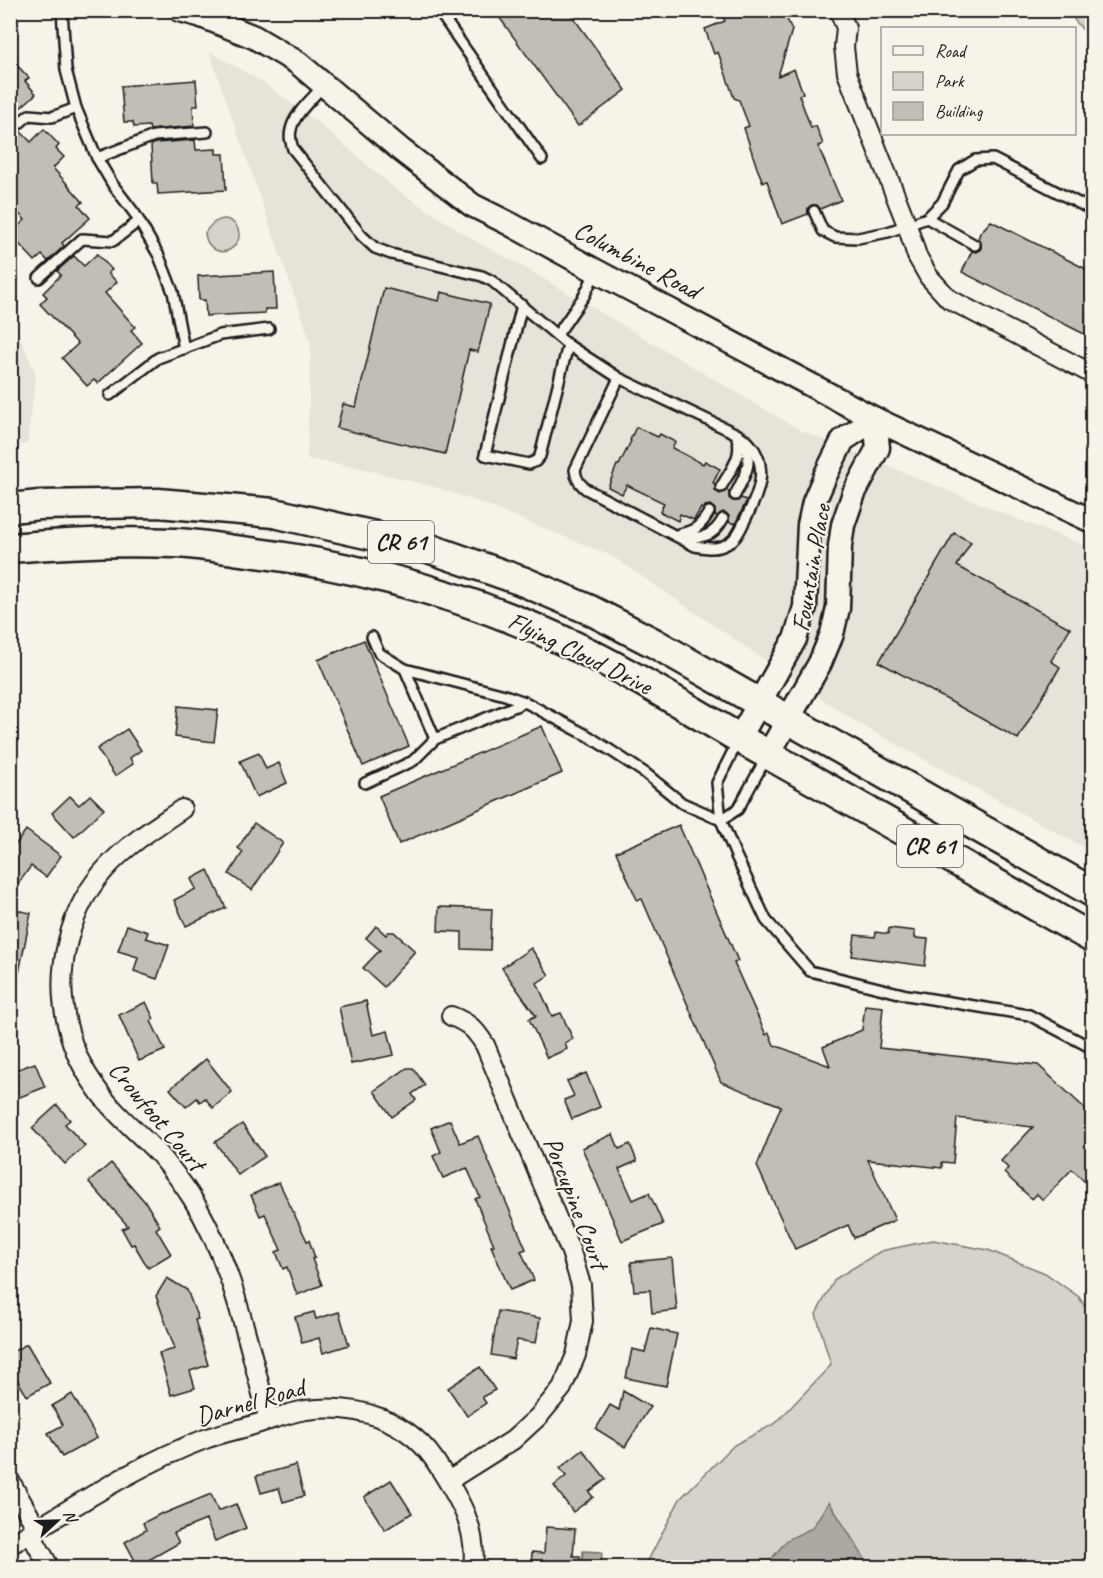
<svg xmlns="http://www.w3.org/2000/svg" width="1103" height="1578" viewBox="0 0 1103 1578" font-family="Caveat,sans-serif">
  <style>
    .built { fill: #e6e3d9 }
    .green { fill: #d7d3cb; stroke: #7a7874; stroke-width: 1.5 }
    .water { fill: #aca9a2; stroke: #72716c; stroke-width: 1.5 }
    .building { fill: #c0beb5; stroke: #1c1c1c; stroke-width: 1.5 }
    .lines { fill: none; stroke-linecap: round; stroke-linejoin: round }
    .service-casing { stroke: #1c1c1c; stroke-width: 14 }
    .minor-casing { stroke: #1c1c1c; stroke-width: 22 }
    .tertiary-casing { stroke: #1c1c1c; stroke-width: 27 }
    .primary-casing { stroke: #1c1c1c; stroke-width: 33 }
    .service { stroke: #f7f3e8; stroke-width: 9 }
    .minor { stroke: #f7f3e8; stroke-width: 18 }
    .tertiary { stroke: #f7f3e8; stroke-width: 22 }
    .primary { stroke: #f7f3e8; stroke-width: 28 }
    .labels { text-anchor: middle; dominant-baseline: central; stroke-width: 4.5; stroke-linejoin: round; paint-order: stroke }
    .shield { fill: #f7f3e8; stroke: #5e5c59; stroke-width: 1.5 }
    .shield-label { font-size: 24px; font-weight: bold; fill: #1c1c1c }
    .street-label { font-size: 26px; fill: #1c1c1c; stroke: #f7f3e8 }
  </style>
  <rect width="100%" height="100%" fill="#f7f3e8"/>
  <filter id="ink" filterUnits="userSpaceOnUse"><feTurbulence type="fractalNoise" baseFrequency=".0167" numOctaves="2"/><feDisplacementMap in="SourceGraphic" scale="12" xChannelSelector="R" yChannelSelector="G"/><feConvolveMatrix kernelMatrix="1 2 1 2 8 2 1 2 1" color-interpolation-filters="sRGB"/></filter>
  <g filter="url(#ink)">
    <g class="built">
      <path d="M209,51L262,82L318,123L394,188L477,242L529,270L800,430L1032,525L1092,548V852L856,722L612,556L484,504L438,488L356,467L307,459L311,343Z"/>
      <path d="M10,315L36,374L27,444L11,445Z"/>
    </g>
    <g class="green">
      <path d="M1067,11H1092V41Z"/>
      <path d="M224,219C235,220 244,232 236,244C225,259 206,250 205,233C210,225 214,221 224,219Z"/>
      <path d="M933,1240L988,1250L1045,1273L1079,1297L1092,1318V1567L644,1568L680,1499L734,1445L776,1423L831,1365L816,1314L835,1279L881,1251Z"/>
    </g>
    <g class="water">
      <path d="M829,1502L870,1567H767L769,1562L787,1540L812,1528Z"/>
      <path d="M583,1551L602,1552L601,1567H582Z"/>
    </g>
    <g class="building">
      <path d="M494,10H568L626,90L578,126Z"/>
      <path d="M720,10H783L792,30L778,76L794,69L803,93L799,95L811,128L816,126L823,144L818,146L841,200L820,209L817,205H812L808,208V214L782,224L767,181L763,182L757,168L744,128L749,126L739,100L734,98L718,52L714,54L705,29L725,21Z"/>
      <path d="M10,58L29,78L25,81L36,94L10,117Z"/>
      <path d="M196,80L198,106H193L194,126L150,130L149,126L134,127L133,122H124L121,86Z"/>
      <path d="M44,129L59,145L56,149L64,157L53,168L83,202L79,205L90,218L62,243L64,246L48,261L42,255L35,261L10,234L25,220L10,204V138L20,131L31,142Z"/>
      <path d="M195,140L196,150L216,149V154H224L226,190L158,194L157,183H153L151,145L156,143Z"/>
      <path d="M991,221L1092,272V338L962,272L972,251L976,252L981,249V242L978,239L980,233Z"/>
      <path d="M97,254L112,270L108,273L117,282L105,293L135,327L131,330L142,343L98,383L94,380L87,386L62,358L78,344L40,304L47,297L43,293L61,275L57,271L74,256L84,266Z"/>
      <path d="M274,272L276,309H265V313L206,316L205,300H199L198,276Z"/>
      <path d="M384,288L439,301L441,292L490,304L478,352L469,350L445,454L337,428L343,404L356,407Z"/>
      <path d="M636,427L658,437L660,434L675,442L672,448L703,464L705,461L720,469L713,483L715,484V491L720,494L727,490L729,492V498L733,501H738L741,498L747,500L735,524L729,522V516L726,513L723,512L717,516L715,515V509L710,505L705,506L703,509L701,508L694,520L680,514L678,521L660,512L664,503L627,485L622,494L608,487L617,465H619L631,441L630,440Z"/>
      <path d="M954,533L971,542L957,566L1070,628L1051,661L1060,667L1018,739L879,662Z"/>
      <path d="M364,640L409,746L363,766L318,660Z"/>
      <path d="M178,706L218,710L214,742L175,737Z"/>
      <path d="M542,726L562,773L399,844L379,796Z"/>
      <path d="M127,729L141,750L130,758L133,764L115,776L97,749Z"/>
      <path d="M259,753L266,769L279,763L287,783L256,797L240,761Z"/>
      <path d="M90,795L104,809L74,837L52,813L70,796L79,805Z"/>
      <path d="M254,823L283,843L252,890L229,874L243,852L238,848Z"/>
      <path d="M679,825L738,961L734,963L766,1035L769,1033L774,1045L830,1066L823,1047L862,1030L865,1005L883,1007L879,1048L1038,1065L1092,1115V1189L1072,1169L1043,1200L1037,1194L1032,1199L1004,1173L1008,1168L1001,1161L1033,1127L957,1118L953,1163L942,1162V1168L868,1160L895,1220L854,1238L848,1225L795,1249L757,1166L781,1106L721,1082L642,899L637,900L616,852Z"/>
      <path d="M26,830L61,856L46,877L31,866L10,895V852Z"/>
      <path d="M208,870L226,908L186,926L174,900L196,889L191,879Z"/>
      <path d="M439,907L492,909L490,950L462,949V932L438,931Z"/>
      <path d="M10,909L31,913L18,978L10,977Z"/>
      <path d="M127,925L148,932L146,938L169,945L157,979L134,971L138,957L118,951Z"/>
      <path d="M376,926L386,935L388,932H394L415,951L384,987L363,968L380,950L366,938Z"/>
      <path d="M889,928L915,931V938L928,939L925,966L852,956L855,935L875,937L876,932L888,934Z"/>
      <path d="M531,948L549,975L537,983L552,1016L561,1013L573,1039L565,1043L567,1049L547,1058L529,1019L536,1016L502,968Z"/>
      <path d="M366,1001L373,1035L388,1031L394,1055L351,1064L339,1007Z"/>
      <path d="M146,1002L154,1019L151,1021L165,1050L139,1061L119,1015Z"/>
      <path d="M206,1059L232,1092L213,1108L205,1098L200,1102L197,1098L186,1107L170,1089Z"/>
      <path d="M35,1063L45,1087L10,1101V1072Z"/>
      <path d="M407,1068H413L425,1085L412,1094L416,1100L392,1117L374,1091Z"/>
      <path d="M586,1073L600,1107L572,1119L564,1100L574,1096L567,1081Z"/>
      <path d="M57,1105L70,1120L65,1124L85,1146L65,1164L32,1128Z"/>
      <path d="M450,1120L460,1143L478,1136L526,1249L521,1251L534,1280L510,1290L491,1246L494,1245L475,1199L480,1197L467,1168L443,1178L433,1156L441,1152L431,1128Z"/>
      <path d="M242,1124L265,1156L238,1175L215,1142Z"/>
      <path d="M613,1134L619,1149L630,1144L637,1161L619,1169L633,1200L649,1193L663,1224L622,1241L582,1148Z"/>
      <path d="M111,1163L146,1203L160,1226L156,1229L171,1254L148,1268L134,1244L131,1245L122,1229L128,1226L89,1182Z"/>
      <path d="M279,1182L307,1241L309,1240L315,1258L312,1259L322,1285L297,1295L287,1267L283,1269L276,1252L281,1250L265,1214L260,1216L251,1195Z"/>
      <path d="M672,1258L677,1310L652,1313L650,1290L634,1291L631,1262Z"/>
      <path d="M167,1278L187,1290L198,1319L195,1320L208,1365L190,1371L195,1388L171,1395L159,1353L175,1349L156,1296Z"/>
      <path d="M498,1311L540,1318L536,1343L517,1340L513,1359L491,1355Z"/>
      <path d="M314,1312L316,1319L339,1312L349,1345L323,1353L319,1338L302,1343L295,1317Z"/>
      <path d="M651,1328L677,1334L666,1386L626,1378L632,1349L645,1352Z"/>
      <path d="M27,1344L50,1383L27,1396L10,1368V1353Z"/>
      <path d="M480,1367L495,1390L482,1397L486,1403L467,1416L448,1388Z"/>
      <path d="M623,1391L650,1407L625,1447L596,1429L610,1405L619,1410Z"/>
      <path d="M72,1394L97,1438L62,1457L48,1433L63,1425L52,1406Z"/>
      <path d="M583,1450L606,1479L589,1492L593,1497L573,1512L554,1486L566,1476L560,1468Z"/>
      <path d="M296,1465L304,1496L283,1502L279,1488L261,1493L256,1476Z"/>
      <path d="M391,1480L412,1513L385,1530L364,1497Z"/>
      <path d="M211,1494L218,1511L236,1504L246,1528L215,1541L206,1520L174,1533L179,1543L138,1566L125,1542L146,1530L143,1523L162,1513L163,1514Z"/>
      <path d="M546,1527L575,1529L573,1556H580V1568H531L532,1552L544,1553Z"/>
    </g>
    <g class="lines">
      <g class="service-casing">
        <g id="service">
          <path d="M62,10L66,70L76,108L97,158L113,185L135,214L159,256L173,292L184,349"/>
          <path d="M438,10L542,159"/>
          <path d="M323,86C314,97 293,115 291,130C289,137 291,143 293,149L362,236L375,248L391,254L482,276L492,281L568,345L619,378L735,433C740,436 746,439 750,444C770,467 758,495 746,518C741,528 737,539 727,544C717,550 706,548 695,546L586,489C579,483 576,479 575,470L619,378"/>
          <path d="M10,131L29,115L52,117L76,108"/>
          <path d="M97,158L154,136L207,132"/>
          <path d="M814,211L823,231L835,237L858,238L888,232L927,218L942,203L959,170L975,160L993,159L1092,210"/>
          <path d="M927,218L975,245"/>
          <path d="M39,278L82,239L113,241L139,221"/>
          <path d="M522,305L485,455L529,464L536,461L540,456L568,345"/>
          <path d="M557,335L584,296L596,271"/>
          <path d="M110,395L158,358L220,335L269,329"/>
          <path d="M721,487C729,473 744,455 737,438"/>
          <path d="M735,495C744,476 754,464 744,444"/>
          <path d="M679,534C695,531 701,526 709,512"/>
          <path d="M683,536C702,539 713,537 723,519"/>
          <path d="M372,637L379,653L405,669"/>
          <path d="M525,702L435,739L405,669L505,695L525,702L590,737L645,773L682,803L721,820"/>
          <path d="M738,741L717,783L721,820L736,856L766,920L810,971L907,995L1029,1015L1092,1048"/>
          <path d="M365,783L413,761L435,739"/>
          <path d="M721,820L738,809L766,758"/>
        </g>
      </g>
      <g class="minor-casing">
        <g id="minor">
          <path d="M839,10L846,28L844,47L847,73L907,225L917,256L929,277L949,299L1092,374"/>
          <path d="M182,809C157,826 131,842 110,864C69,906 53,971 68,1028C73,1050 84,1071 97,1089C114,1114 139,1133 160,1155C171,1168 183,1184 192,1198C234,1265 248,1345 269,1420"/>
          <path d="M10,1481L37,1529"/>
          <path d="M448,1481L513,1440L539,1416L562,1388L576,1355L583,1321L581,1285L571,1252L485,1045C475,1029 469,1023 451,1016"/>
          <path d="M30,1533L50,1568"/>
          <path d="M10,1545C74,1507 136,1465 205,1439C221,1433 238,1430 253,1425C270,1420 288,1413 306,1410C358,1403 411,1420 439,1467C459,1499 478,1528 473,1568"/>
        </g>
      </g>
      <g class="tertiary-casing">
        <g id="tertiary">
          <path d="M180,10L199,15L254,37L298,63L401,150L472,205L510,224L596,271L875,419L1092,521"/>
          <path d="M739,739L795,639L805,607L809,525L814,502L826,474L843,440L875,419"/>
          <path d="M768,755L820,663L832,634L838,608L840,546L843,525L854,493L878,448L875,419"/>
        </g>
      </g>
      <g class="primary-casing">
        <g id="primary">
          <path d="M10,508L40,505L158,503L274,513L428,548L522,581L590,610L654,643L1092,892"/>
          <path d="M10,548C65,543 120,541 175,543C195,544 215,547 234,550C353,564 471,596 579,648C644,679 705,720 769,755C877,816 985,877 1092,938"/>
        </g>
      </g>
      <use href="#service" class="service"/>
      <use href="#minor" class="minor"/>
      <use href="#tertiary" class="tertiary"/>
      <use href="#primary" class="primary"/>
    </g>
  </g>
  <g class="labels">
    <g class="shield">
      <rect x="368" y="521" width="66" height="42" rx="4.5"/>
      <rect x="897" y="825" width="66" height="42" rx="4.5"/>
    </g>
    <g class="shield-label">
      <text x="401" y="542">CR 61</text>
      <text x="930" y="846">CR 61</text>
    </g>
    <g class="street-label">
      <text transform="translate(637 260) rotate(28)">Columbine Road</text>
      <text transform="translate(811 568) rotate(-80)">Fountain Place</text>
      <text transform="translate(580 653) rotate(26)">Flying Cloud Drive</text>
      <text transform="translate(157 1116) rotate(50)">Crowfoot Court</text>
      <text transform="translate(576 1203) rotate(69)">Porcupine Court</text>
      <text transform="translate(250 1402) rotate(-16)">Darnel Road</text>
    </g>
  </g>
  <rect width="1103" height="1578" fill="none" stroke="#f7f3e8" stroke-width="36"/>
  <rect x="18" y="18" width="1067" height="1542" fill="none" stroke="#1c1c1c" stroke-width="2" filter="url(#ink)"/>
  <rect x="881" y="27" width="195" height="108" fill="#f7f3e8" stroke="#9f9d96" stroke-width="1.5"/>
  <rect x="893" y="46" width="30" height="9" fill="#f7f3e8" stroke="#9f9d96" stroke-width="1.5"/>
  <text x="935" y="57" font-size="18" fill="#1c1c1c">Road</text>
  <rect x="893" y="72" width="30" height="18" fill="#d7d3cb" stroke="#9f9d96" stroke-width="1.5"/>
  <text x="935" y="87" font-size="18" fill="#1c1c1c">Park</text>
  <rect x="893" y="102" width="30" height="18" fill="#c0beb5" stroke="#9f9d96" stroke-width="1.5"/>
  <text x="935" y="117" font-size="18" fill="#1c1c1c">Building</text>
  <g transform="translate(57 1521) rotate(68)" stroke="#f7f3e8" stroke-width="4.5" paint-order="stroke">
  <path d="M0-4.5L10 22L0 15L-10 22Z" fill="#1c1c1c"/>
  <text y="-9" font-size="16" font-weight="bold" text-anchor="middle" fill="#1c1c1c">N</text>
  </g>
</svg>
